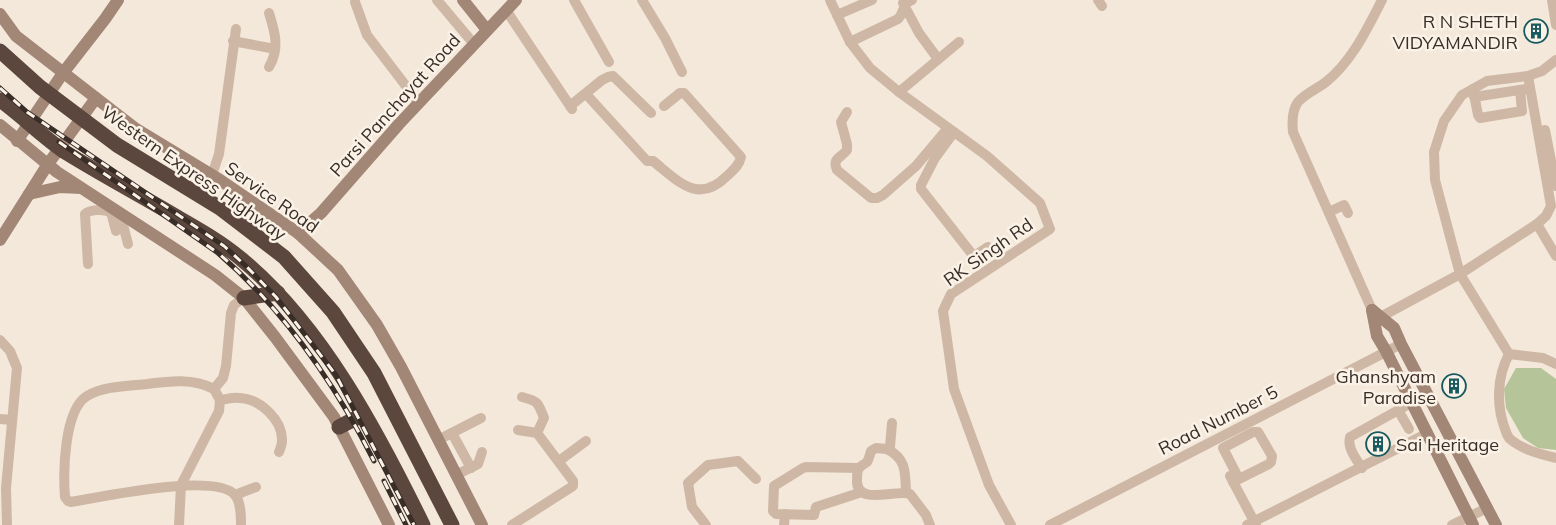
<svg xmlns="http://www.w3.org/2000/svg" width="1556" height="525" viewBox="0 0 1556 525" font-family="Mulish,sans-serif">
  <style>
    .green { fill: #b6c599 }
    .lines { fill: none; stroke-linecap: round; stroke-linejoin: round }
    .street { stroke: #ceb8a5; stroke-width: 10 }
    .secondary { stroke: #a28676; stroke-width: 12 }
    .highway { stroke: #5b473d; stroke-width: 15 }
    .rail-casing { stroke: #392d27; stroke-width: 5 }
    .rail { stroke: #fbf2e7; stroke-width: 3; stroke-dasharray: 9; stroke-linecap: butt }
    .labels { text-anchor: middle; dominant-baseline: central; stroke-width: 5; stroke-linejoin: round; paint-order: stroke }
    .poi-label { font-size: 18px; fill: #392d27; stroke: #fbf2e7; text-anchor: end }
    .street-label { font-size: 18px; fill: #392d27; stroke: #fbf2e7 }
  </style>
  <rect width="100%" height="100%" fill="#f4e8da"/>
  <path class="green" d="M1516,368H1541L1556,379V450L1538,448L1523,438L1506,408L1504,389Z"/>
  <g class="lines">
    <g class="street">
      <path d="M437,0L474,44"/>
      <path d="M574,0L609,62"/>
      <path d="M642,0L665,38L682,72"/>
      <path d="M830,0L850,42L870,68L899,92L987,156L1040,203L1050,229L951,294L943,311L954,389L989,485L1011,525"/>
      <path d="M1098,0L1102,6"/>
      <path d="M1552,0L1556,25"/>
      <path d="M355,2L367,35L419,103"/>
      <path d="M903,3L919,33L938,59"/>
      <path d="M506,10L572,109"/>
      <path d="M269,13C275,32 280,49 269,67"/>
      <path d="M837,15L872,0"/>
      <path d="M233,41L275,49"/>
      <path d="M850,42L898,19L901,15L906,3L912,0"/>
      <path d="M1473,89L1478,115L1480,118L1522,111L1520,90"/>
      <path d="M899,92L959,42"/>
      <path d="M586,94L647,161H653C678,181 698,205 727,176C733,170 739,166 741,157L684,93H680L664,106"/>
      <path d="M1474,97L1526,89"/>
      <path d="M570,106L602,80L608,77L613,76L651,113"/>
      <path d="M847,112L841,122L847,144V150C840,159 832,158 837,170L871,198H877L883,195L916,166L948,128"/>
      <path d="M1545,130L1556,186"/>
      <path d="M954,132L935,158L921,185V189L972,254L976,255L988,247"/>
      <path d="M212,175L219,154L236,29"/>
      <path d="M110,208L116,231"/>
      <path d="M1329,212L1344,205L1348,213"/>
      <path d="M120,213L128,244"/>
      <path d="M1537,224L1556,256"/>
      <path d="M88,264L85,214C90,209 105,209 111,213"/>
      <path d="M1372,310L1293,132C1292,122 1292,110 1298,102C1306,93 1317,89 1326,82C1352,61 1367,29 1382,0"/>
      <path d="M1375,320L1460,274L1537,224L1546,216L1551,206L1528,76"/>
      <path d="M0,340L10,351L17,368L6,488L7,525"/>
      <path d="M1509,354L1460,274L1435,180L1434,152L1444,121L1462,95L1487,81L1528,76L1542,71L1556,60"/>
      <path d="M1509,354C1497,377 1496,405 1505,429C1506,432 1507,436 1510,439C1523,450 1540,454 1556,458"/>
      <path d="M1509,354L1543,358L1556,364"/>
      <path d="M214,389C193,378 170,381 147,384C128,386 104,386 87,396C64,410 63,472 65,497L68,501L71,502C101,497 215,472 235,495C241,502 241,516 241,525"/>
      <path d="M214,389L223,378L226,366L231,313L234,305L244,298"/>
      <path d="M220,400C227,399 234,397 240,398C260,399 283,420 282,441C282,445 280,449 279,452"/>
      <path d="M1398,410L1409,429"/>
      <path d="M0,419L12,420"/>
      <path d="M892,423L890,447L887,449L876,448L871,451C870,454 869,459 867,462C864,465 860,465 858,470C857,473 857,477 857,481C857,506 896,489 910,494L926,515L930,525"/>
      <path d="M518,430L537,433"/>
      <path d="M452,433L471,468"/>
      <path d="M438,440L481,418"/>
      <path d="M887,449C907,459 905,473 906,492"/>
      <path d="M559,461L586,441"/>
      <path d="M859,468L806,467L803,468L774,486L773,511L776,514L814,515L816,507L862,492"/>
      <path d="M1362,468C1356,459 1347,448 1350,437L1411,403"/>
      <path d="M456,475L478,464L482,452"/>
      <path d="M1230,476L1256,525"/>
      <path d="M1233,482L1269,464L1271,462L1272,456L1258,432H1253L1223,448L1239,479"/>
      <path d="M235,495L256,487"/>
      <path d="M179,525L181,485L219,411L220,400L214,389"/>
      <path d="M512,525L573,486V481L537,433L544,418C538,402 538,401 522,397"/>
      <path d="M706,525L692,507L688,483L708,465L738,461L756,479"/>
      <path d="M784,525L785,514"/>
      <path d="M1050,525L1401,344"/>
      <path d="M1247,525L1426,434"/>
      <path d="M1452,525L1487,508"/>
    </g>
    <g class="secondary">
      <path d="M463,0L487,30"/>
      <path d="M0,14L16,36L136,129L220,180L298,233L338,270L377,325L401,367L482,525"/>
      <path d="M0,125L57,172L215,275L244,298L275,337L334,417L389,525"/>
      <path d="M17,141L63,73L105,19L118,0"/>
      <path d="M29,194L60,187L81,188"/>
      <path d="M298,233L321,213L399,124L516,0"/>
      <path d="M0,240L48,164L96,98"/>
      <path d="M1372,310L1394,328L1401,344L1496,525"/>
      <path d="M1372,310L1377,336L1386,351L1473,525"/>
    </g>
    <g class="highway">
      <path d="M0,51L40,87L117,145L220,208L284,257L333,312L374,373L452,525"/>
      <path d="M0,100C22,116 43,137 65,152C102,175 140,195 177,217C198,229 221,242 240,258C321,324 378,433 423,525"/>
      <path d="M244,298L278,293"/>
      <path d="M339,427L364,414"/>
    </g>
    <g class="rail-casing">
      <g id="rail">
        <path d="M0,88L27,112L224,246L247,267L276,297L336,375L414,525"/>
        <path d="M59,142L218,253C284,310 335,384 374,461"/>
        <path d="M384,481L406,525"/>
      </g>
    </g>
    <use href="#rail" class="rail"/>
  </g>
  <defs>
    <g id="building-ring" transform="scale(1.25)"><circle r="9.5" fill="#fbf2e7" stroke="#185a5f" stroke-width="1.5"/><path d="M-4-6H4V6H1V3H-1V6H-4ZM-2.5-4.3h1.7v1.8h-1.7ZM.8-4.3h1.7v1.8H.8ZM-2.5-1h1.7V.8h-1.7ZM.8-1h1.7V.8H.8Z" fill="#185a5f"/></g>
  </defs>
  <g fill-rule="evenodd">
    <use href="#building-ring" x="1536" y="31"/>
    <use href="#building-ring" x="1454" y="386"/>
    <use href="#building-ring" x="1378" y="444"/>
  </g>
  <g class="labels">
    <g class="poi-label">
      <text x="1518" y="21">R N SHETH<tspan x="1518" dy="21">VIDYAMANDIR</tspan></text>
      <text x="1436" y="376">Ghanshyam<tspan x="1436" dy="21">Paradise</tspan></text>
      <text x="1396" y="444" text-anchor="start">Sai Heritage</text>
    </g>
    <g class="street-label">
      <text transform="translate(395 105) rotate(-48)">Parsi Panchayat Road</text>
      <text transform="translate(194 173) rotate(35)">Western Express Highway</text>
      <text transform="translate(272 197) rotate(35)">Service Road</text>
      <text transform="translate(988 252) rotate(-35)">RK Singh Rd</text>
      <text transform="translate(1218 420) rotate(-27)">Road Number 5</text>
    </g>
  </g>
</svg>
